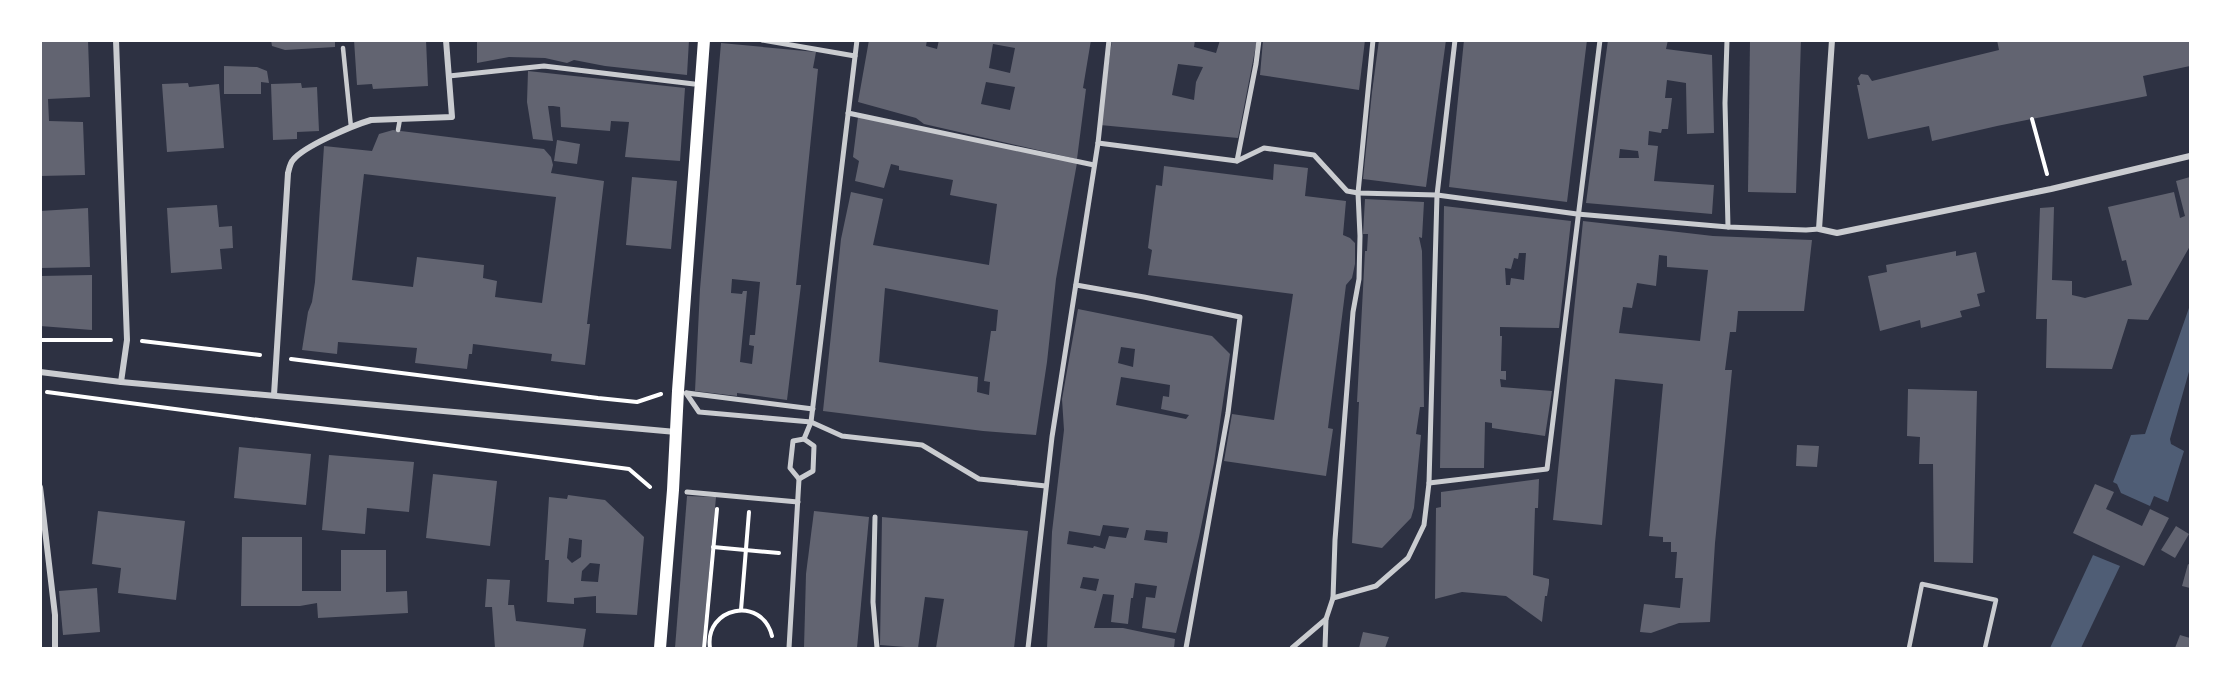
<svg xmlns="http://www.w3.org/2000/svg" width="2231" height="689" viewBox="0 0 2231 689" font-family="Barlow,sans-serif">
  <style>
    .water { fill: #4f5d75 }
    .building { fill: #626471; fill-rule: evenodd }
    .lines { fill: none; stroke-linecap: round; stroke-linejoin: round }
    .path { stroke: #fff; stroke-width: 4 }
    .service { stroke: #caccd0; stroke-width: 4.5 }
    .pedestrian { stroke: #caccd0; stroke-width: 5 }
    .minor { stroke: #caccd0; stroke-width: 6 }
    .secondary { stroke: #fff; stroke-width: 12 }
  </style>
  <rect width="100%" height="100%" fill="#2d3142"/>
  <g class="water">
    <path d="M2190,305V368L2170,439L2171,444L2184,451L2168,502L2154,496L2150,506L2121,493L2117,484L2113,482L2131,435L2145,434Z"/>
    <path d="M2093,555L2120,566L2081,648H2050Z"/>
  </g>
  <g class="building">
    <path d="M40,40H88L90,97L48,99L49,121L83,122L85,175L40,176Z"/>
    <path d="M271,40H335V47L285,50L272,46Z"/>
    <path d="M354,40H426L428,86L373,89L372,84L357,85Z"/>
    <path d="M477,40H689L687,75L605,66L574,60L567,63L545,58L509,57L477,63Z"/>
    <path d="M869,40H927L926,46L937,49L939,40H1091L1083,88L1086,89L1077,159L924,124L916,118L858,102ZM993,44L1015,48L1010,73L989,68ZM986,82L1015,87L1010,110L981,104Z"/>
    <path d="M1112,40H1195L1194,47L1216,53L1220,40H1257L1238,138L1100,125ZM1178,64L1203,67L1196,82L1194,100L1172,95Z"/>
    <path d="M1263,40H1365L1359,90L1260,75Z"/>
    <path d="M1379,40H1446L1426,187L1363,179L1372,92Z"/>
    <path d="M1464,40H1587L1567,202L1449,187Z"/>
    <path d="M1608,40H1668L1666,49L1712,55L1714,133L1687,134L1686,83L1667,80L1665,98H1672L1668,129H1662L1661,133L1649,131L1648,145L1658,146L1654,181L1714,185L1712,214L1586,203ZM1620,149L1638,151L1639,158H1619Z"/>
    <path d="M1750,40H1801L1796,193L1748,192Z"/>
    <path d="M1997,40H2190V66L2143,76L2147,96L1997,126L1932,141L1929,126L1868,139L1857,85H1860L1858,78L1861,74L1868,75L1872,81L1999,50Z"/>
    <path d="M721,43L816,52L813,68L818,69L796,285H801L787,400L737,393V396L695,391L700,289ZM732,279L760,282L755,335H750L749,345L754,346L752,364L740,362L747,291H743L742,294L731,293Z"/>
    <path d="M224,66L257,67L267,71L269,83L261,82V94H224Z"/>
    <path d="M528,71L685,88L680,161L625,157L629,122L611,121L610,131L561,127L560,107L553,106H548L553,141L533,139L527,102Z"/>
    <path d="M188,83L189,87L219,84L224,148L167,152L162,84Z"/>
    <path d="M301,83L302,88L317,87L319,131L297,132V139L273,140L271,84Z"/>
    <path d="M858,117L1077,163L1056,279L1047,362L1036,435L983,431L823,411L841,239L851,192L883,199L873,245L989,265L997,204L950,195L953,180L899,170V166L891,164L884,188L855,181L859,161L853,157ZM885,288L998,310L996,331H991L984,381L990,382L989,395L977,392L978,377L879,362Z"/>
    <path d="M393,130L544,149L551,157L553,165L551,173L604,181L587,324H590L585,365L551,361L552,354L473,344L472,354H469L467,369L415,363L417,348L338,342L337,354L302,350L308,312L312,302L315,282L324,146L372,151L379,134ZM364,174L556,197L542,303L495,297L497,281L483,278L484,265L417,257L413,287L352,280Z"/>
    <path d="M557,140L580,144L577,164L554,161Z"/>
    <path d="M1274,164L1308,168L1305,196L1346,201L1343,235L1350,238L1355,243V264L1352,278L1346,285L1328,428L1333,429L1326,476L1224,461L1232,414L1274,420L1293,294L1148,275L1152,250L1148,248L1156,185L1162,186L1164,166L1273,180Z"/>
    <path d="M632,177L677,181L671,249L626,245Z"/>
    <path d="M2190,177V246L2148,320L2128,319L2112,369L2046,368L2047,319H2036L2040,208L2054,207L2052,280L2072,281V295L2085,298L2132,285L2126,260L2122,261L2108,207L2174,192L2180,218L2185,216L2176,181Z"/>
    <path d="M1365,199L1424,202L1422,238L1419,237L1422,251L1424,407H1420L1416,434L1421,435L1414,508L1411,518L1382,548L1352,543L1359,402H1357L1365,251H1367L1368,234H1363Z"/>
    <path d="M217,205L219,227L232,226L233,248L220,249L222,269L171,273L167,208Z"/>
    <path d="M1444,206L1571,221L1559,328L1500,327V336H1502L1501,371H1506V380L1500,379L1501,387L1552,391L1545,436L1492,428V423L1485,422L1484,468H1440ZM1519,253H1526L1524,280L1511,278L1510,285H1506L1505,268L1511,269L1514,258L1518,259Z"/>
    <path d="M88,208L90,267L40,268V211Z"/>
    <path d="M1583,221L1713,236L1812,240L1804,311H1738L1736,332H1730L1725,370H1732L1715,543L1710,622L1679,623L1651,633L1640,632L1644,604L1680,608L1683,578H1675L1677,552H1671V542H1663V537L1649,536L1663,384L1615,379L1602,525L1553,520ZM1659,255L1667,256V267L1708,270L1700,341L1619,333L1623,307L1632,308L1637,283L1656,286Z"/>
    <path d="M1956,251V256L1976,252L1985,292L1977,294L1980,306L1960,311L1962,317L1921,328L1920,320L1880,331L1868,276L1887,272L1886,265Z"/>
    <path d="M92,275V330L40,326V276Z"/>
    <path d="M1078,309L1212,336L1230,354L1214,463L1199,537L1176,633L1142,628L1146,597L1155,598L1157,586L1135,583L1133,598H1131L1128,624L1111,622L1114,595L1103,594L1094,628H1123L1175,639L1174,648H1047L1052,532L1064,430L1062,399ZM1121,347L1135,349L1133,367L1118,363ZM1121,377L1170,385L1169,397L1163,396L1161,409L1189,415L1186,419L1116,405ZM1103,525L1129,528L1126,538L1109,536L1105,549L1094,546L1093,548L1067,544L1069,531L1100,536ZM1146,530L1168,532L1167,543L1144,540ZM1083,577L1099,579L1096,591L1080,588Z"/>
    <path d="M1908,389L1977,391L1973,563L1934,562L1933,464H1919L1920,437L1907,436Z"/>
    <path d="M1797,445L1819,446L1817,467L1796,466Z"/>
    <path d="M239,447L311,454L306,505L234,498Z"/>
    <path d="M329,455L414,462L409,512L367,508L365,534L322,530Z"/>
    <path d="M433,474L497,481L490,546L426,538Z"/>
    <path d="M1539,479L1538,508H1535L1533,575L1549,579V584L1547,596H1545L1542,622L1506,596L1462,592L1435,599L1436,508L1441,507V492Z"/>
    <path d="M2095,484L2114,492L2106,509L2142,526L2150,509L2169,518L2144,566L2073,533Z"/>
    <path d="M568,495L605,500L644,537L637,615L596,613V596L574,598V604L547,602L549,560H545L549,497L567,499ZM569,538L582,540L581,557L572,563L567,558ZM590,563L600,564L598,582L581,581L582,571Z"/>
    <path d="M687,496L716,497L702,648H675Z"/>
    <path d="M98,511L185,521L176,600L118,593L121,568L92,564Z"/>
    <path d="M814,511L869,517L857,648H804L806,574Z"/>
    <path d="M882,517L1028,531L1014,648H936L944,599L925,597L918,648L880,645Z"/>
    <path d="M2176,526L2189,534L2175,558L2161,550Z"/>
    <path d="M242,537H302V591H341V550H386V592L407,591L408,613L318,618L317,603L300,606H241Z"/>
    <path d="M2188,564L2190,565V588L2182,586Z"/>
    <path d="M487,579L510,580L508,605H514L516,621L586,629L583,648H495L492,607H485Z"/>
    <path d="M97,588L100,632L63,635L59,591Z"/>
    <path d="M1363,632L1389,637L1385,648H1359Z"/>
    <path d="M2180,635L2190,638V648H2175Z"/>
  </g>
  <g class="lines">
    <g class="path">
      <path d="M2032,119L2047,174"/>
      <path d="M40,340H111"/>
      <path d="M142,341L260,355"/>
      <path d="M291,359L598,398L637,402L661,394"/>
      <path d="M47,392L629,469L650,487"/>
      <path d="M713,547L779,553"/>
      <path d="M741,610L749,512"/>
      <path d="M704,648L717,509"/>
      <path d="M710,648C704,607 762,595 772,636"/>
    </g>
    <g class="service">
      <path d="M343,48L351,127"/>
      <path d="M398,130L400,119"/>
      <path d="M1909,648L1922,584L1996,600L1985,648"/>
    </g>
    <g class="pedestrian">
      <path d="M762,40L855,56"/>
      <path d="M1727,40L1725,103L1728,227"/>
      <path d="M449,76L544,66L694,84"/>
      <path d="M848,113L1094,165"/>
      <path d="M1098,143L1237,161L1264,148L1314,155L1347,191L1358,193L1437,195L1577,214L1728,227L1806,230L1819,229"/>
      <path d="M1237,161L1256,64L1259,40"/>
      <path d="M1076,285L1144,297L1240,317L1228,413L1186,648"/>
      <path d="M686,393L699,412L811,422L842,436L922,445L979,479L1046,486"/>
      <path d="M687,393L813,409"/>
      <path d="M799,479L813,471L814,446L804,439"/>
      <path d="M1429,483L1547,469L1600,40"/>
      <path d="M687,492L798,502"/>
      <path d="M875,517L873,602L877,648"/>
      <path d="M1333,598L1376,586L1408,558L1424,525L1429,483L1437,195L1455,40"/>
      <path d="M789,648L799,479L790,468L793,441L804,439L811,422L857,40"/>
      <path d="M1028,648L1052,437L1098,143L1109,40"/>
      <path d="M1292,648L1326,619"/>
      <path d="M1325,648L1326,619L1333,598L1335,540L1353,312L1359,279L1360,236L1358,193L1373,40"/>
    </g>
    <g class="minor">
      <path d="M116,40L127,340L121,382"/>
      <path d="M1832,40L1819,229L1837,233L2051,189L2190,156"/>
      <path d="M40,372L121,382L676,432"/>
      <path d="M274,395L288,173C289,170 290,163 293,160C304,146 354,125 371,120L452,117L446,40"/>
      <path d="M40,487L55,615V648"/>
    </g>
    <path class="secondary" d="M660,648L673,490L678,391L704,40"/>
  </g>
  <rect width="2231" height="689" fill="none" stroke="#ffffff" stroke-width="84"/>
</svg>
